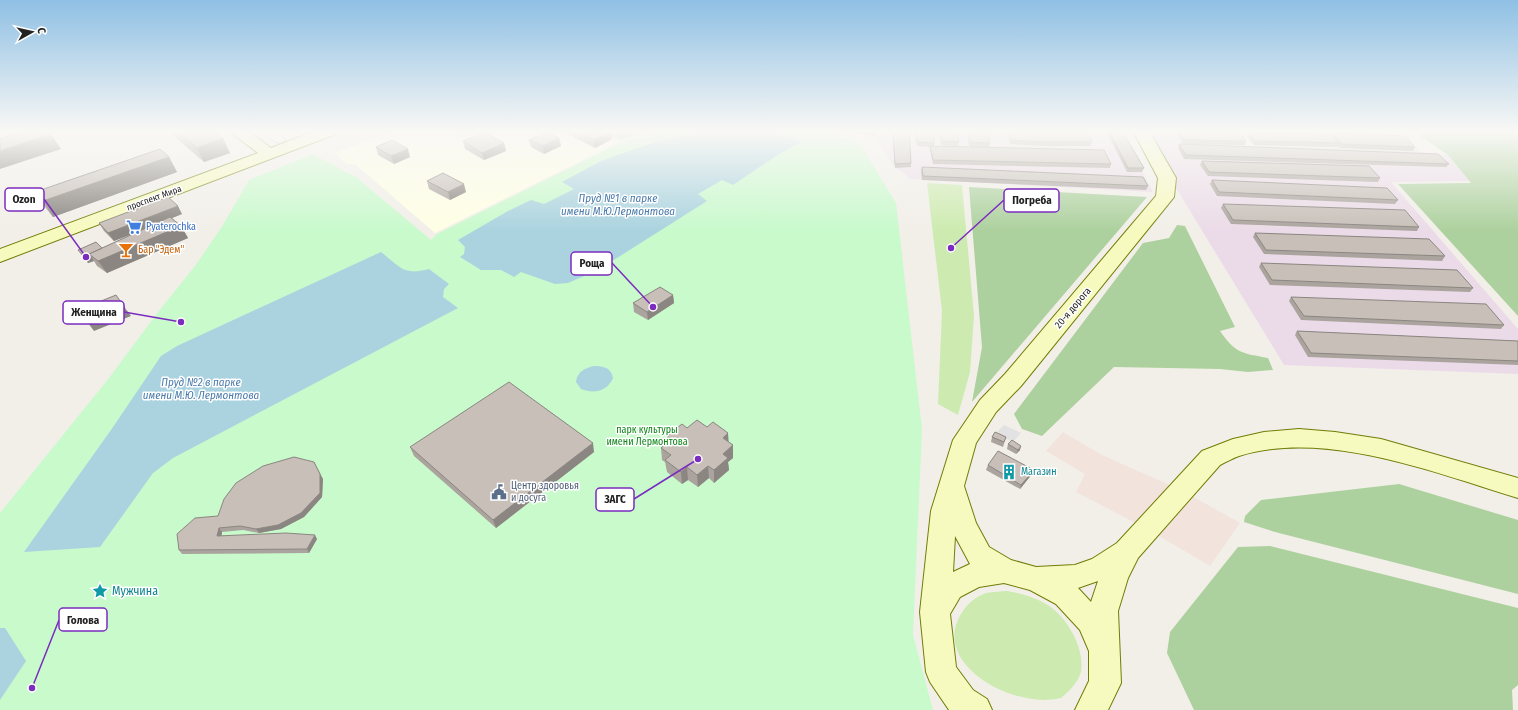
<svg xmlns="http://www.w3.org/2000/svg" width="1518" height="710" viewBox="0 0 1518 710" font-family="'Fira Sans Condensed',sans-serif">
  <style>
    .industrial { fill: #ebdbe8 }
    .education { fill: #ffffe5 }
    .military { fill: #f3e3dd }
    .grass { fill: #cdebb0 }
    .forest { fill: #add19e }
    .park { fill: #c8facc }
    .parking { fill: #e2e2e2 }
    .water { fill: #aad3df }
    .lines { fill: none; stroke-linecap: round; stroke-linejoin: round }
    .pedestrian-casing { stroke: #a9a9a9; stroke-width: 2 }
    .secondary-casing { stroke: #707d05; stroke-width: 2 }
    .pedestrian { fill: #fff; fill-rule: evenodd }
    .secondary { fill: #f7fabf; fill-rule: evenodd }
    .wall { fill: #aba49e }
    .shaded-wall { fill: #8b8681 }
    .building { fill: #c7bfb8; stroke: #8b8681 }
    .labels { text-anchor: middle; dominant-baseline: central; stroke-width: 3; stroke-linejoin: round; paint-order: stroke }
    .far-street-label { font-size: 9px; fill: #222; stroke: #fff }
    .shop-label { font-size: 10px; fill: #366cbe; stroke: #fff; text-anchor: start }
    .food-label { font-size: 10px; fill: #c56008; stroke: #fff; text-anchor: start }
    .street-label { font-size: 10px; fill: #222; stroke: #fff }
    .park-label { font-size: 10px; fill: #0c8416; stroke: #fff }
    .culture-label { font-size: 10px; fill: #0d838f; stroke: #fff; text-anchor: start }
    .service-label { font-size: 10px; fill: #4e5e75; stroke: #fff; text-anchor: start }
    .water-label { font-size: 11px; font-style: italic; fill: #4a7aab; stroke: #fff }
    .near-culture-label { font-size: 12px; fill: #0d838f; stroke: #fff; text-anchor: start }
    .leader { fill: none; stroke: #7b2cbf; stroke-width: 1.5 }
    .callout-dot { fill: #7b2cbf; stroke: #fff; stroke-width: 1.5 }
    .callout { fill: #fff; stroke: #7b2cbf; stroke-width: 1.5 }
    .callout-label { font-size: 11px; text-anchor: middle; font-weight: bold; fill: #222 }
  </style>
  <rect width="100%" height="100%" fill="#f2efe9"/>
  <g class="industrial">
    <path d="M865,131H1121L1153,192L909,179L905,174L895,168L876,139Z"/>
    <path d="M1145,131H1243L1247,137L1238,136L1247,148L1292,149L1258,147L1244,131H1399L1420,152L1448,155L1469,181L1391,182L1518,329V374L1284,365L1173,183Z"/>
  </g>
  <path class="education" d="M393,131H451L464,137L477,131H598L619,142L435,233L355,164H347L334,153Z"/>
  <path class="military" d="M1063,432L1102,455L1181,490L1240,523L1210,566L1147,529L1076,492L1085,474L1046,451Z"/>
  <g class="grass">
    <path d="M927,183L962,185L974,316L970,372L958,415L938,404L942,311Z"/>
    <path d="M1007,591C1024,594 1038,598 1052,608C1069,621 1085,650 1081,672C1078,682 1069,692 1061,698C1014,710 930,664 961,614C967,604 975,597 986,593C993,592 1001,591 1007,591Z"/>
  </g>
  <g class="forest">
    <path d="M603,131H649L620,140Z"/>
    <path d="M1413,131H1514L1518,135V316L1398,184L1471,183L1448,155Z"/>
    <path d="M969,187L1147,197L972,402L982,347Z"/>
    <path d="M1177,225L1185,226L1235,327L1220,331C1236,354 1242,353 1268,358L1273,370L1248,372L1220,369L1114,367L1042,436L1022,429L1014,414L1143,243L1169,238Z"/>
    <path d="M1399,484L1518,520V594L1275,532L1244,522L1245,516L1261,500Z"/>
    <path d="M1270,546L1518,608V685L1512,690L1513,710H1194L1167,653L1170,632L1238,547Z"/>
  </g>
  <path class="park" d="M660,131H837L860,144L896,203L922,429L913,635L933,710H0V513L109,378L158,312L195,266L221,228L249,180L313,154L356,177L431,240L437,234L620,143Z"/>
  <path class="parking" d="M1004,425L1021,433L1013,442L995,434Z"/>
  <g class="water">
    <path d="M697,131H776L801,142L779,154L733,185L722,180L698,194L707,201L598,270L568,283L555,284L521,272L514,277L501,270H481L460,257L464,254L465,247L458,240L508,211L531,200L544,204L574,189L562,182L601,161L652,143Z"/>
    <path d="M381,252C400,267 404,276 429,269L449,284L444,289L443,297L458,308L173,458L153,473L100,547L24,552L111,430L161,356L177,346Z"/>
    <path d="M594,366C604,366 611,368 613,378C607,392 593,394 581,389L576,382C577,372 585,368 594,366Z"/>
    <path d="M0,628H5L26,661L0,700Z"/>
  </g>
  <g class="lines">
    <g class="pedestrian-casing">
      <path id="pedestrian" d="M263,131H275L285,140L280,143L276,142Z"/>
    </g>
    <g class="secondary-casing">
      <g id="secondary">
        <path d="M229,131H248L271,148L315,131H338L336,134L0,262V249L258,153Z"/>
        <path d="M1133,131H1149L1176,178L1174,197L1021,386L996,412L976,443L964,486L976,523L989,547L1011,560L1036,567L1075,565L1092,559L1117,543L1202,451L1233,439L1264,432L1299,429L1335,432L1381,439L1518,478V498C1435,473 1325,429 1239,456C1233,458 1226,462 1220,465L1138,558L1128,578L1118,611L1121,683L1108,710H1075L1089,681V651L1080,630L1056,604L1030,590L1004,583L979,587L960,597L950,614L956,667L973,690L987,699L992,710H949L930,682L926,672L920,612L931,511L953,440L980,400L1005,374L1156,196L1158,178ZM955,536L970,564L953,572ZM1098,581L1091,602L1078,588Z"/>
      </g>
    </g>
    <use href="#pedestrian" class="pedestrian"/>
    <use href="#secondary" class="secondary"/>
  </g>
  <g class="wall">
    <path d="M168,131H215L230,153L204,162Z"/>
    <path d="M562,131H610L611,132L612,139L595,148Z"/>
    <path d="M857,131H875V136L862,134Z"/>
    <path d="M892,131H909L911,163V167L895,168Z"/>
    <path d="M915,131H933L934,143V146L1111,164L1110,168L933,164L930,150V147L917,146Z"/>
    <path d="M939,131H957L959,142L958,146L941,145Z"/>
    <path d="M967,131H988L990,143L989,147L969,146Z"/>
    <path d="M1001,131H1087L1092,142L1090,146H1046L1010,144L1008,134H1001Z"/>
    <path d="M1106,131H1122L1144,168L1142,172H1127Z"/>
    <path d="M1178,131H1215L1246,141L1245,145L1183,144L1177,134Z"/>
    <path d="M1246,131H1314L1316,133L1315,135H1331L1332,133L1415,147L1413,151L1340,148L1338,146L1337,147L1254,145L1247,137L1248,134Z"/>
    <path d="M559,138L561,146L544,154L531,147L529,140Z"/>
    <path d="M463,141L504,143L506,151L484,160L465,149Z"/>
    <path d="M1179,144L1449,164L1446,167L1184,159L1178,148Z"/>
    <path d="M376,147L410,157L394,164L378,155Z"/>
    <path d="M169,157L177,172L53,217L45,207L35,192Z"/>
    <path d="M1202,161L1380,178L1378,182L1208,176L1200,165Z"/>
    <path d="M922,167L1148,186L1146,190L922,180L921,171Z"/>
    <path d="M1212,180L1398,200L1395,204L1217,196L1210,184Z"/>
    <path d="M427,181L466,192L450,200L429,189Z"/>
    <path d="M1223,204L1419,227L1417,231L1231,224L1221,208Z"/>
    <path d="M182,214L172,218L181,226L188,238L107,273L97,266L94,261L88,263L78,250L102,248L138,232L114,241L104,231L99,223Z"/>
    <path d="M1255,233L1445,256L1442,261L1264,254L1253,237Z"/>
    <path d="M1261,263L1473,288L1470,292L1270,285L1259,267Z"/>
    <path d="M673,295L674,303L648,320L634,312L633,303Z"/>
    <path d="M1291,297L1504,325L1501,329L1301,320L1289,301Z"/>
    <path d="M1297,331L1518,341V365L1308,357L1295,335Z"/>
    <path d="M687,428L729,443L733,445V458L728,462L729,470L714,483L709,478L698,487L688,480L682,484L667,472L665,462L662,460L661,448L667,443V436Z"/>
    <path d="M992,437H1006L1003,447L991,442Z"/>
    <path d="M1008,444L1020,450L1016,454L1007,449Z"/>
    <path d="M410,447L594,452L496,528L414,456Z"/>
    <path d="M988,465L1034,470L1032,474L1020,489L986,470Z"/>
    <path d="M323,479L322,497L304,517L281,529L259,533L243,530L222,532L221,536L317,539L309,553L182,554L179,550L218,516Z"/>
  </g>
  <g class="shaded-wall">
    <path d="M13,131H46L18,140Z"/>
    <path d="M611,132L612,139L595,148L594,140Z"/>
    <path d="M51,134L61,149L0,169V151Z"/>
    <path d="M223,138L230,153L204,162L197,148Z"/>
    <path d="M559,138L561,146L544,154L543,146Z"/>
    <path d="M504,143L506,151L484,160L482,153Z"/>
    <path d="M408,149L410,157L394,164L391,156Z"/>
    <path d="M169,157L177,172L53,217L43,201Z"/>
    <path d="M464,184L466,192L450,200L448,192Z"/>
    <path d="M178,206L182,214L114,241L108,233Z"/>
    <path d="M181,226L188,238L107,273L98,261Z"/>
    <path d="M91,256L94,261L88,263L86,259Z"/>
    <path d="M673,295L674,303L648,320L647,312Z"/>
    <path d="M125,308L131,316L94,331L88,323Z"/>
    <path d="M728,433L729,446L723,438Z"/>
    <path d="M593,443L594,452L496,528L493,520Z"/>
    <path d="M733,445V458L728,462L729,470L714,483V470L723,454Z"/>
    <path d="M1021,446L1020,450L1016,454L1018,450Z"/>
    <path d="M314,462L323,479L322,497L304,517L281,529L259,533L256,529Z"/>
    <path d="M708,466L709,478L698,487L697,475Z"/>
    <path d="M687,467L688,480L682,484L681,472Z"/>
    <path d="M1034,470L1032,474L1020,489L1021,485Z"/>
    <path d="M219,528L222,532L221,541L217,536Z"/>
    <path d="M315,535L317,539L309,553L307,549Z"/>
  </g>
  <g class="building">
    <path d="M24,131H49L51,134L0,151V139Z"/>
    <path d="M177,131H215L223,138L197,148Z"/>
    <path d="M576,131H610L611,132L594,140Z"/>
    <path d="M893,131H909L911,163L895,164Z"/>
    <path d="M916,131H933L934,143L917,142Z"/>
    <path d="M940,131H957L959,142L941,141Z"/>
    <path d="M968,131H988L990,143L970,142Z"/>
    <path d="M1009,131H1087L1092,142H1047L1011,140Z"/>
    <path d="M1109,131H1122L1144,168H1128Z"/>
    <path d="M1179,131L1239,132L1246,141L1185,140Z"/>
    <path d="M1251,131H1314L1316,133Z"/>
    <path d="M484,132L504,143L482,153L463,141Z"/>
    <path d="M546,132L559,138L543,146L529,140Z"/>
    <path d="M1249,133L1331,135L1339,143L1255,141Z"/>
    <path d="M1332,133L1405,136L1415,147L1342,144Z"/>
    <path d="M392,140L408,149L391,156L376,147Z"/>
    <path d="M1179,144L1438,154L1449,164L1186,155Z"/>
    <path d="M930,146L1104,150L1111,164L933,160Z"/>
    <path d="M160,149L169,157L43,201L35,192Z"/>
    <path d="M1202,161L1369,166L1380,178L1209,172Z"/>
    <path d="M922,167L1143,177L1148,186L923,176Z"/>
    <path d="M443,173L464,184L448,192L427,181Z"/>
    <path d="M1212,180L1387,188L1398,200L1219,192Z"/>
    <path d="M168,197L178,206L108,233L99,223Z"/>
    <path d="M1223,204L1405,210L1419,227L1233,220Z"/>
    <path d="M170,217L181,226L98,261L89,254Z"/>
    <path d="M1255,233L1429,239L1445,256L1266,250Z"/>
    <path d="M96,242L102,248L89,254L91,256L86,259L78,250Z"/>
    <path d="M1261,263L1457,270L1473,288L1272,280Z"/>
    <path d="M660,287L673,295L647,312L633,303Z"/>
    <path d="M116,295L125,308L88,323L79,310Z"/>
    <path d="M1291,297L1486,304L1504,325L1304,316Z"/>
    <path d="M1297,331L1518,341V361L1311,353Z"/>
    <path d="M509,382L593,443L493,520L410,447Z"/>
    <path d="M697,420L707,427L713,422L728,433L723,438L733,445L723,454L728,458L714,470L708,466L697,475L687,467L681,472L665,460L671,455L661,448L672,439L667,436L682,424L687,428Z"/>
    <path d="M995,432L1006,437L1004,442L992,437Z"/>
    <path d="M1012,440L1021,446L1018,450L1008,444Z"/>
    <path d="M998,451L1034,470L1021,485L988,465Z"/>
    <path d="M294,457L314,462L320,474V493L301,513L278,525L256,529L240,526L219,528L217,536L286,533L315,535L307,549L179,550L177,534L195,518L218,516L224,499L236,483L263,466Z"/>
  </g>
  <linearGradient id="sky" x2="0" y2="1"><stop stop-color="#8fc0e4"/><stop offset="0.57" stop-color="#f9f8f5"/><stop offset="1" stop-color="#f9f8f5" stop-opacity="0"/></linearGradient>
  <rect width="1518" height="231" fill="url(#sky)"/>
  <defs>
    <g id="supermarket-bare" transform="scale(1.2)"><path d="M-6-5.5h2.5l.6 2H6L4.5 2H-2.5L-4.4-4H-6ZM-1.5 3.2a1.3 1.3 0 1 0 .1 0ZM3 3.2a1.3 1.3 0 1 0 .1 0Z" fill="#3f7fe0" stroke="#fff" stroke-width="2.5" paint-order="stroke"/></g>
    <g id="bar-bare" transform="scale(1.2)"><path d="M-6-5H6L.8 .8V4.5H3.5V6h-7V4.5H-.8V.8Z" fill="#e8710a" stroke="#fff" stroke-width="2.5" paint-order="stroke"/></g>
    <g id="building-bare" transform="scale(1.2)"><path d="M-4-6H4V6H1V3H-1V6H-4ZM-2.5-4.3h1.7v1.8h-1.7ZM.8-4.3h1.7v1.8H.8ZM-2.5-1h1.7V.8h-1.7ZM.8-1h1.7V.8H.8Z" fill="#0f9aa8" stroke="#fff" stroke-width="2.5" paint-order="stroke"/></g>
    <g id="civic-bare" transform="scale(1.2)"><path d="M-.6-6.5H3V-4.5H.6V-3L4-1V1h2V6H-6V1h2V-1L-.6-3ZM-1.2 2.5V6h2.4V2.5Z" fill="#5c6f8a" stroke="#fff" stroke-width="2.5" paint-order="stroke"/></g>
    <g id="sight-bare" transform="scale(1.2)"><path d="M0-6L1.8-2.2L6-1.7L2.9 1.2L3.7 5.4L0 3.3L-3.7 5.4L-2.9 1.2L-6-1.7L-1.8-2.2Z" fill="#0f9aa8" stroke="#fff" stroke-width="2.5" paint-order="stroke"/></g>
  </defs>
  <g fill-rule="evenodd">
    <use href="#supermarket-bare" x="134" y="227"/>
    <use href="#bar-bare" x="126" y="250"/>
    <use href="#building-bare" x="1009" y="472"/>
    <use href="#civic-bare" x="499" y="492"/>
    <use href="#sight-bare" x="100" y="591"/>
  </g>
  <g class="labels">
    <g class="far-street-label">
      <text transform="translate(154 198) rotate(-20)">проспект Мира</text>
    </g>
    <g class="shop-label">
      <text x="146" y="227">Pyaterochka</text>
    </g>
    <g class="food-label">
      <text x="138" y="250">Бар "Эдем"</text>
    </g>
    <g class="street-label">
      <text transform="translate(1073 308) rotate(-50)">20-я дорога</text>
    </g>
    <g class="park-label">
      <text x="647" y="430">парк культуры<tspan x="647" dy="12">имени Лермонтова</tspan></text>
    </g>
    <g class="culture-label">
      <text x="1021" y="472">Магазин</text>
    </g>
    <g class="service-label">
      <text x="511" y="486">Центр здоровья<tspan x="511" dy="12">и досуга</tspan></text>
    </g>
    <g class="water-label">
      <text x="618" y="198">Пруд №1 в парке<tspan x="618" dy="13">имени М.Ю.Лермонтова</tspan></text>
      <text x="201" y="382">Пруд №2 в парке<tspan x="201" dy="13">имени М.Ю. Лермонтова</tspan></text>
    </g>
    <g class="near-culture-label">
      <text x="112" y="591">Мужчина</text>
    </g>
  </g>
  <path class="leader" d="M86 257L44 199M951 248L1004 200M653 307L612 263M181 322L124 312M698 459L634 499M32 688L59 620"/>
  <g class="callout-dot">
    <circle cx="86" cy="257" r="4"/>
    <circle cx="951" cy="248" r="4"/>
    <circle cx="653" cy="307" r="4"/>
    <circle cx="181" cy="322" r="4"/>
    <circle cx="698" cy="459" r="4"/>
    <circle cx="32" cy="688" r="4"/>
  </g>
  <g class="callout">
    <rect x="5" y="188" width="39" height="23" rx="4"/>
    <rect x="1004" y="189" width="55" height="23" rx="4"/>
    <rect x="571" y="252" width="41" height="23" rx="4"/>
    <rect x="63" y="301" width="61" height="23" rx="4"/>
    <rect x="596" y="488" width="38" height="23" rx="4"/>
    <rect x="59" y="608" width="48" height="23" rx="4"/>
  </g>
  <g class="callout-label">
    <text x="24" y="203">Ozon</text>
    <text x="1032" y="204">Погреба</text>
    <text x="592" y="267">Роща</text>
    <text x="94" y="316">Женщина</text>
    <text x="615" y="503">ЗАГС</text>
    <text x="83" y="624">Голова</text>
  </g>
  <g transform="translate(32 32) rotate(82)" stroke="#ffffff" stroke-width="3" paint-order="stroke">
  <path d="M0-3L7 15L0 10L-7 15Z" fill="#222222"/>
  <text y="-6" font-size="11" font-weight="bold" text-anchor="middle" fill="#222222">С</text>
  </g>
</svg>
